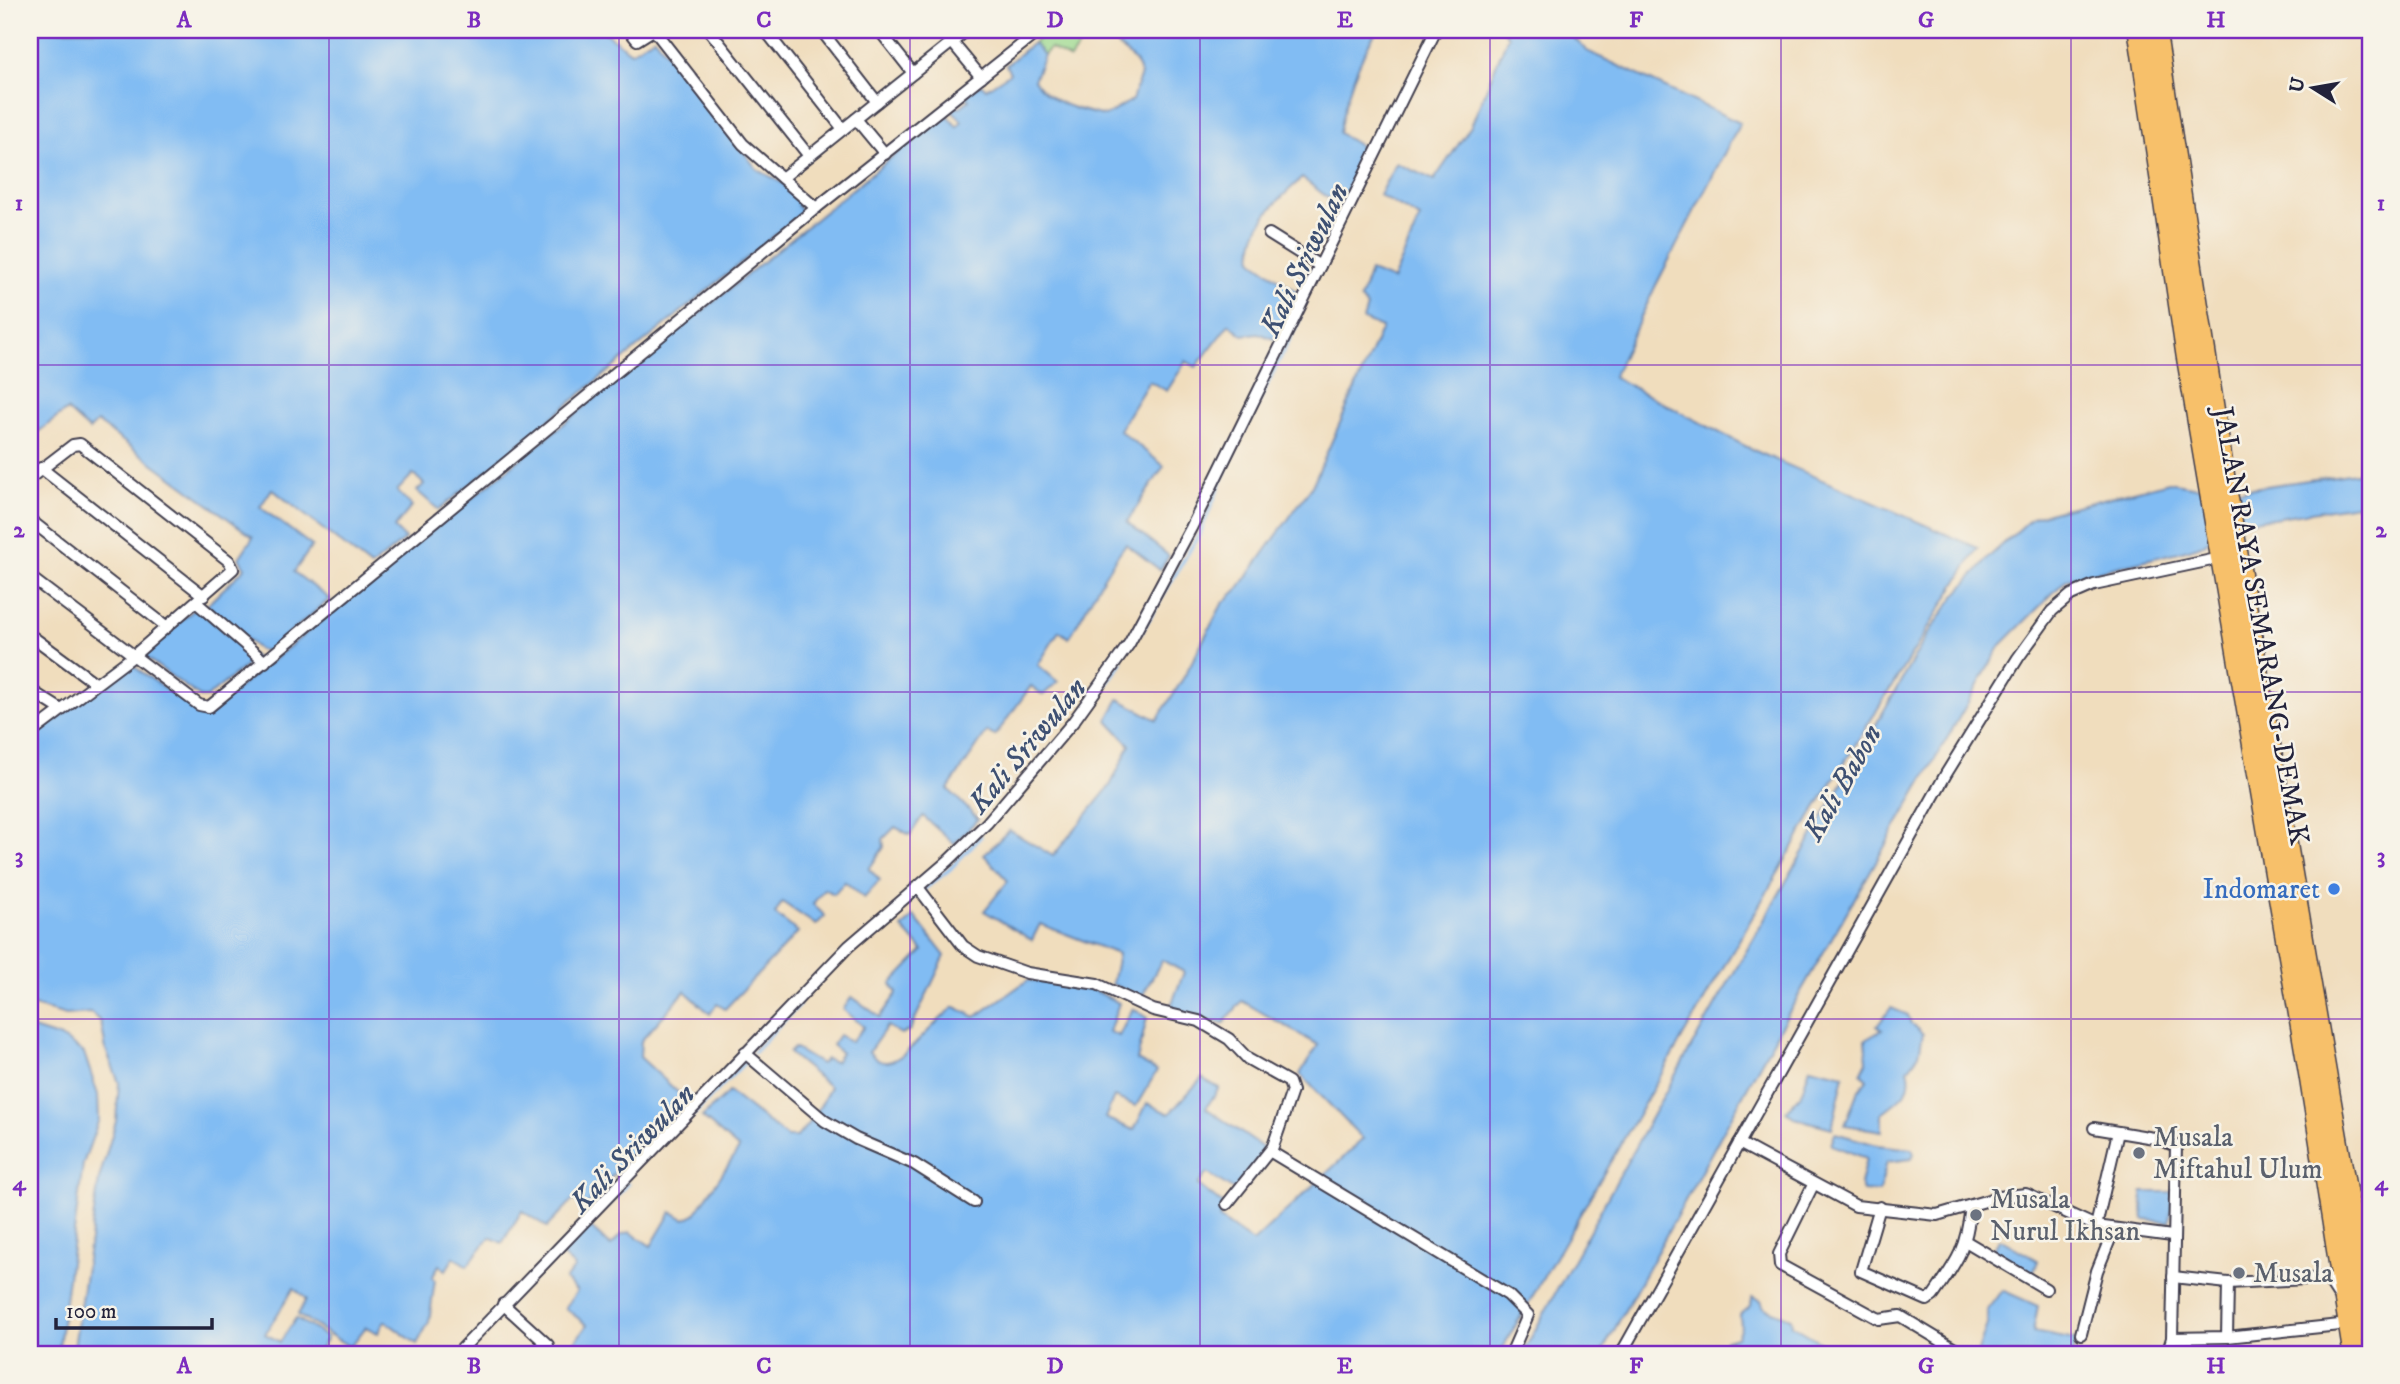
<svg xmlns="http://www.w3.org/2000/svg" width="2400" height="1384" viewBox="0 0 2400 1384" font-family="'IM FELL DW Pica',serif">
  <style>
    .green { fill: #9bd98e; stroke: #5e7e64; stroke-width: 2 }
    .water { fill: #81bcf3; stroke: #526f97; stroke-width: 2 }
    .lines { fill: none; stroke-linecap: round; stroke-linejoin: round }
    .stream { stroke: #81bcf3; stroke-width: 3.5 }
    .street-casing { stroke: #413e4e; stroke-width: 14 }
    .highway-casing { stroke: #413e4e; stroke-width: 24 }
    .street { stroke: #fff; stroke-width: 10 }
    .highway { stroke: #f7c06b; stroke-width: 21 }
    .grid { fill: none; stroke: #7b2cbf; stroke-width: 2; stroke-opacity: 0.55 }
    .shop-dot { fill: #3f7fe0; stroke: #f7f3e8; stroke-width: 2.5 }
    .worship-dot { fill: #6b7280; stroke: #f7f3e8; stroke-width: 2.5 }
    .labels { text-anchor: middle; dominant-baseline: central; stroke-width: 5; stroke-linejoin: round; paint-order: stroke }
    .street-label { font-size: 28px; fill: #22223b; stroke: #f7f3e8 }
    .shop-label { font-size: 28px; fill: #366cbe; stroke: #f7f3e8; text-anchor: end }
    .worship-label { font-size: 28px; fill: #5b616d; stroke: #f7f3e8; text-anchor: start }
    .water-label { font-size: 30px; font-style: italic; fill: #3e5072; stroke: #f7f3e8 }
    .neatline { fill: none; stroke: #7b2cbf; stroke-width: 2.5 }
    .grid-label { font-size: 23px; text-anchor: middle; font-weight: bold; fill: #7b2cbf }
  </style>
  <rect width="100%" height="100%" fill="#f7f3e8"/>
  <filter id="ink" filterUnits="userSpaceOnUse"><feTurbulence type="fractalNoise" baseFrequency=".0143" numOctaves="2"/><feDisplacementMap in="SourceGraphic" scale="14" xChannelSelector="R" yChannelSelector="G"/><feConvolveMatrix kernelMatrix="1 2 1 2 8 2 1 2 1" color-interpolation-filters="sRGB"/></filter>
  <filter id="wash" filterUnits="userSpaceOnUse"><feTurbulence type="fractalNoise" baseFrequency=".00686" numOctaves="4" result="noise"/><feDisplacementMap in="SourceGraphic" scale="28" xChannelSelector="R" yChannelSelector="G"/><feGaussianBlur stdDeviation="1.57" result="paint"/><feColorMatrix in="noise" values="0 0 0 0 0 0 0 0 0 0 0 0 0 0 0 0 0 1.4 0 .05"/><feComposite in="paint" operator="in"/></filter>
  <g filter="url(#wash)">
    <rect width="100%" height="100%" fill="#f0ddbd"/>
    <path class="green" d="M1049,30H1099L1101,32L1087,34L1070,59L1050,48L1044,55L1033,43Z"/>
    <g class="water">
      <path d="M30,30H601L631,52L654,37L757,169L782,183L803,200L797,205L803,212L439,510L417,491L424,484L413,474L397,491L412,506L394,528L405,539L371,567L272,489L260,507L312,546L294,572L330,599L268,651L259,650L207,605L245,568L239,558L253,537L97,422L89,430L67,410L30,438Z"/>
      <path d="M1099,30H1377C1357,63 1346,94 1339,133L1367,150L1339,206L1302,178C1277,201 1248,225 1253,261L1300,294L1276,340L1258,333L1243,335L1229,324L1196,367L1186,361L1167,391L1149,381L1119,430L1164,466L1127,522L1169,556L1160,570L1126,544C1103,573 1088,607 1069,638L1059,631L1038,665L1058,682L1043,695L1031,686L995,736L987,732L948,789L978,819L954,844L923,816L910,835L895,827L883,839L884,847L869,869L880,880L864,898L845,882L834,894L824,889L813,904L825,916L816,925L782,902L775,914L798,932L725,1009L717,1004L710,1014L685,991L641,1041L640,1057L682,1096L584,1208L574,1199L547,1227L522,1211L502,1243L490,1237L467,1266L454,1257L446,1270L439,1265L432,1278L435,1280L429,1322L417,1344L385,1321L378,1333L366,1327L350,1347L298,1315L306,1299L294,1288L265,1334L280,1342L296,1318L327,1337L318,1354H73L99,1179L116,1121L119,1083L106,1050L101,1022L91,1013L66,1015L30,1005V740L129,663L204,716L946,113L957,127L962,121L951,109L955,105L959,108L969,100L966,96L981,84L986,89L1010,73L1006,65L1033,43L1044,55L1034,80C1051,104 1077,110 1105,116L1132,100L1141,74L1134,60Z"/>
      <path d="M1502,30H1574V38L1587,51L1740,123L1655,287L1613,377L1751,449L1978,548L1811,816L1499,1354H566L587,1325L565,1308L577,1291L565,1280L575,1267L560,1254L589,1226L611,1246L620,1235L630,1232L651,1246L671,1212L685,1219L695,1214L739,1149L702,1117L729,1092L787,1137H797L816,1114L830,1087L789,1053L794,1048L821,1064L826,1059L835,1062L841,1053L832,1045L839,1035L851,1042L864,1027L843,1009L852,997L880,1017L897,993L891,984L923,951L902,928L914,916L945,956L910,1030L901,1034L887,1026L869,1052C874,1057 879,1063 887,1062C907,1060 936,1018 955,1007L975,1017L1028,980L1094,990L1119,1003L1109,1032L1119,1036L1133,1008L1147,1018L1137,1060L1157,1071L1136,1106L1114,1097L1105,1118L1134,1130L1147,1103L1169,1114L1202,1078L1219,1088L1206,1108L1266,1150L1234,1190L1207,1173L1198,1185L1225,1206L1219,1218L1253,1242L1363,1139L1300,1074L1318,1045L1242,1001L1223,1024L1169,1011L1184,972L1162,960L1141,998L1112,984L1118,954L1040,924L1032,940L984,911L1008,881L984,855L1009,830L1053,856L1110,786L1130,745L1107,720L1119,699L1157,720L1184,677L1222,604L1239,588L1312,486L1382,328L1363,320L1367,307L1360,299L1370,271L1393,280L1420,218L1379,195L1396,163L1434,180L1471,126L1508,36Z"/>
      <path d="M2370,471V503L2227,525L2204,544L2179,552L2067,579L2001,645L1781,1026L1601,1354H1522L1657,1107L1926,637L1954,597L1991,555L2033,517L2169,482L2225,492Z"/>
      <path d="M196,608L256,658L207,697H200L141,654Z"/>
      <path d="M1891,1008L1908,1015L1911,1024L1923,1034L1919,1054L1908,1069C1915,1092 1898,1100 1882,1113V1131L1845,1125L1857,1093L1867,1079L1861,1073L1867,1061L1865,1040L1882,1030L1877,1026Z"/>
      <path d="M30,1028L64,1039L84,1053L98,1095L99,1119L83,1164L58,1354H30Z"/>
      <path d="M1810,1067L1844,1075L1832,1128L1795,1118L1786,1111L1801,1095Z"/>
      <path d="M1835,1133L1877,1145L1912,1149L1914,1154L1911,1159L1887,1162L1879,1192L1863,1191L1860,1184L1866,1158L1831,1145Z"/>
      <path d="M2142,1192H2173L2170,1222L2144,1220Z"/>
      <path d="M2000,1239L2038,1261L2031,1277L1991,1253Z"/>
      <path d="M2002,1290L2038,1306L2033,1332L2076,1340L2072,1354H1977L1987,1324V1310Z"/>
      <path d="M1752,1297L1761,1300L1764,1308L1791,1318L1792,1325L1840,1354H1730L1723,1349L1725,1340L1737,1337L1741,1326L1740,1315L1751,1306Z"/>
    </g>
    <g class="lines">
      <g class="stream">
        <path d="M1141,632L1201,531L1229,462L1300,318"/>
        <path d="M1080,722L1122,662"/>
        <path d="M1023,788L1068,736"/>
        <path d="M906,903L950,869L981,836"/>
        <path d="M754,1052L799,1005"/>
        <path d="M693,1115L749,1058"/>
        <path d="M604,1209L628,1184"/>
      </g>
    </g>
  </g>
  <g filter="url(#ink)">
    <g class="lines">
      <g class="street-casing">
        <g id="street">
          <path d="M629,30L637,40L653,30"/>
          <path d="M654,30L743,144L816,208"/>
          <path d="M709,30L809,156"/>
          <path d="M765,30L843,129"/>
          <path d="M821,30L877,102"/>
          <path d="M879,30L913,73"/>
          <path d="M942,30L981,77"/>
          <path d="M856,119L885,154"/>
          <path d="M782,178L967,30"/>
          <path d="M1269,234L1320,266"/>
          <path d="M41,468L204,596"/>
          <path d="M30,478L73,445L80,444L229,561L233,569L132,657L30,734"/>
          <path d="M30,520L167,627"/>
          <path d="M30,577L199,705L209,707L816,208L1040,30"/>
          <path d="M197,603L265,662"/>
          <path d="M30,635L95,683"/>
          <path d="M30,690L60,709"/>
          <path d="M917,886L963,946L978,956L1027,973L1097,984L1153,1010L1199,1021L1229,1039L1248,1059L1289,1082L1292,1091L1271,1152L1508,1295L1528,1315L1511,1354"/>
          <path d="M745,1053L825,1121L856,1139L914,1164L974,1202"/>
          <path d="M2094,1128L2118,1132L2096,1226"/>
          <path d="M2118,1132L2154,1138L2176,1146L2172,1338L2167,1354"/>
          <path d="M1739,1143L1856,1206L1937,1215L1999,1197L2026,1194L2096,1226L2172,1236"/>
          <path d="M1813,1185L1779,1254L1780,1265L1879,1319L1900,1316L1963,1354"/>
          <path d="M1227,1204L1271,1149"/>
          <path d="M1880,1207L1861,1271L1927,1300L1933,1296C1958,1260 1966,1250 1971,1206"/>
          <path d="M1967,1242L2046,1289"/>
          <path d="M2173,1277L2228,1283L2327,1278L2338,1295"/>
          <path d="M503,1304L548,1345"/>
          <path d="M2081,1334L2097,1271L2114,1229"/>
          <path d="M2227,1337L2228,1283"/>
          <path d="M2172,1338L2227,1337L2349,1324"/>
          <path d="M353,1353L355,1354"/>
          <path d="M457,1354L849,946L948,861L987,823L1073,722L1129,644L1191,528L1436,30"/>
          <path d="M1621,1354L1946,774L2018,658L2052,611L2071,595L2094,585L2221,558"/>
        </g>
      </g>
      <g class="highway-casing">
        <g id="highway">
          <path d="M2139,30L2187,355L2310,1076L2354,1354"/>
          <path d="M2155,30L2224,478L2370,1334"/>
        </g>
      </g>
      <use href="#street" class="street"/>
      <use href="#highway" class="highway"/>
    </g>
  </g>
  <path class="grid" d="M329,30V1354M619,30V1354M910,30V1354M1200,30V1354M1490,30V1354M1781,30V1354M2071,30V1354M30,365H2370M30,692H2370M30,1019H2370"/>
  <circle class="shop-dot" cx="2334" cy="889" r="7"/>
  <g class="worship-dot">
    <circle cx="2139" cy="1153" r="7"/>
    <circle cx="1976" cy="1215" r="7"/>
    <circle cx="2239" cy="1273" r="7"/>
  </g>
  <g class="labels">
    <g class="street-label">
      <text transform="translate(2261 626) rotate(80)">JALAN RAYA SEMARANG-DEMAK</text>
    </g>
    <g class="shop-label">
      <text x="2320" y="889">Indomaret</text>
    </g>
    <g class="worship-label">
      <text x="2153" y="1137">Musala<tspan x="2153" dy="32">Miftahul Ulum</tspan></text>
      <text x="1990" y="1199">Musala<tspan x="1990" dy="32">Nurul Ikhsan</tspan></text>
      <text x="2253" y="1273">Musala</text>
    </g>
    <g class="water-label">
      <text transform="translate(1305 260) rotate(-64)">Kali Sriwulan</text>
      <text transform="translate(1028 746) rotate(-50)">Kali Sriwulan</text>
      <text transform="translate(1843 783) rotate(-60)">Kali Babon</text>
      <text transform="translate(633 1149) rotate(-46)">Kali Sriwulan</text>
    </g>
  </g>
  <rect width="2400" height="1384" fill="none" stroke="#f7f3e8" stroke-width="77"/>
  <g transform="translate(2313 88) rotate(281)" stroke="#f7f3e8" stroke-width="5" paint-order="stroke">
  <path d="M0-5L12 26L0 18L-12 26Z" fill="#22223b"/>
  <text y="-10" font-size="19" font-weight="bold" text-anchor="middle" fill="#22223b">U</text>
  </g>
  <path d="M56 1318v10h156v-10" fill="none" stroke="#22223b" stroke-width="3.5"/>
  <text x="66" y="1318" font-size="21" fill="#22223b" stroke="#f7f3e8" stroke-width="5" paint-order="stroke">100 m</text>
  <rect x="38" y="38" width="2324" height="1308" class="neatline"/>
  <g class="grid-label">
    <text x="184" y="27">A</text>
    <text x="474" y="27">B</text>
    <text x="764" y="27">C</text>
    <text x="1055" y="27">D</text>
    <text x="1345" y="27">E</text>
    <text x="1636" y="27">F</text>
    <text x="1926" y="27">G</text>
    <text x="2216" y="27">H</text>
    <text x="19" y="210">1</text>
    <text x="2381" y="210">1</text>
    <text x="19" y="537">2</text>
    <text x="2381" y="537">2</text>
    <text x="19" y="863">3</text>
    <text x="2381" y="863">3</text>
    <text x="19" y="1190">4</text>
    <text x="2381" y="1190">4</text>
    <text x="184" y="1373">A</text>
    <text x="474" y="1373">B</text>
    <text x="764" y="1373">C</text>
    <text x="1055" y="1373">D</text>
    <text x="1345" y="1373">E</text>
    <text x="1636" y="1373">F</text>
    <text x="1926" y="1373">G</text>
    <text x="2216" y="1373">H</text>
  </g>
</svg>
